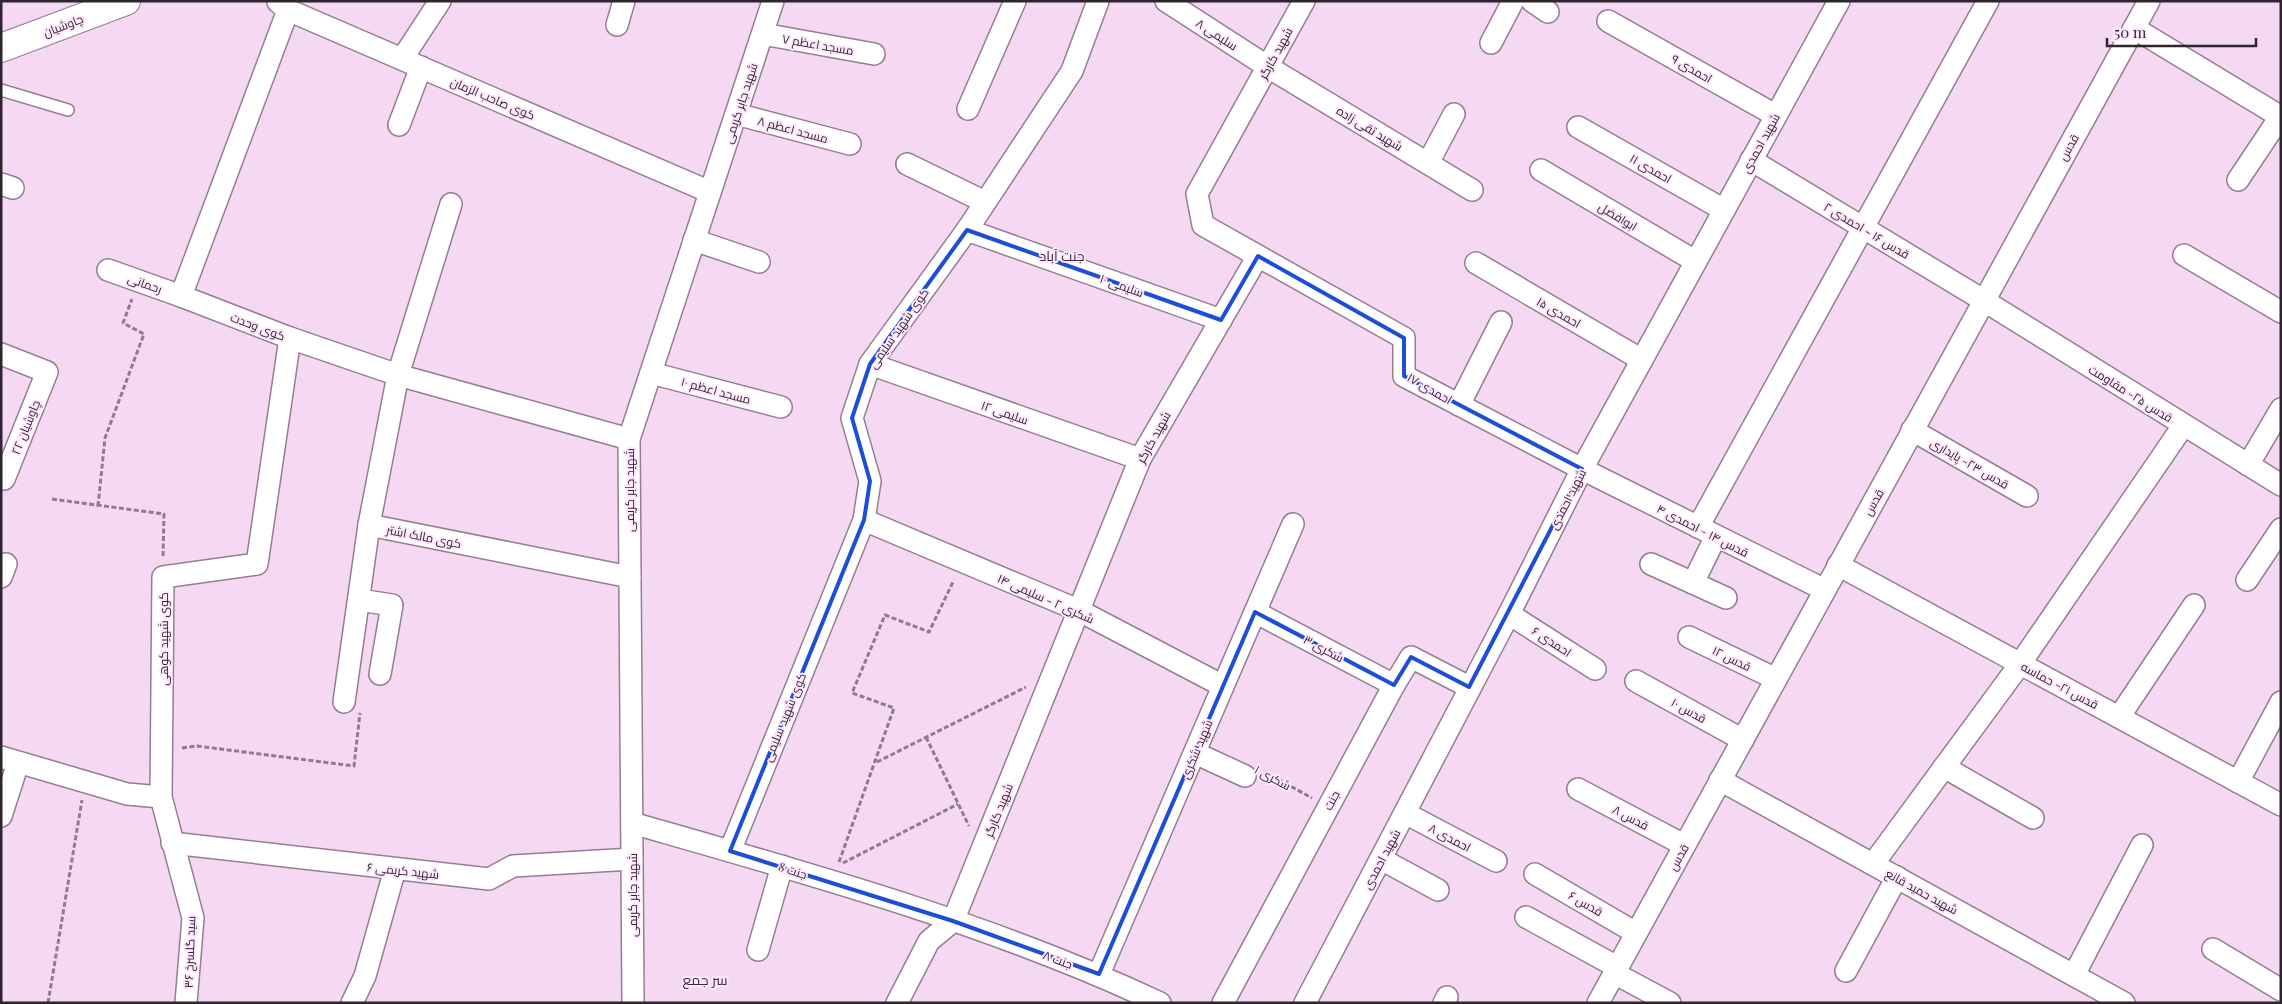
<svg xmlns="http://www.w3.org/2000/svg" width="2282" height="1004" viewBox="0 0 2282 1004" font-family="'Playfair Display',Cairo,serif">
  <style>
    .lines { fill: none; stroke-linecap: round; stroke-linejoin: round }
    .service-casing { stroke: #967c94; stroke-width: 14 }
    .minor-casing { stroke: #967c94; stroke-width: 24 }
    .secondary-casing { stroke: #967c94; stroke-width: 30 }
    .path { stroke: #8e7b8d; stroke-width: 3; stroke-dasharray: 5 2.5; stroke-linecap: butt }
    .service { stroke: #fff; stroke-width: 11 }
    .minor { stroke: #fff; stroke-width: 21 }
    .secondary { stroke: #fff; stroke-width: 28 }
    .marked { fill: none; stroke: #1d4ed8; stroke-width: 4; stroke-linejoin: round }
    .labels { text-anchor: middle; dominant-baseline: central; stroke-width: 4; stroke-linejoin: round; paint-order: stroke }
    .street-label { font-size: 12px; fill: #2f252e; stroke: #ffe8fd }
    .neighbourhood-label { font-size: 14px; fill: #402a3f; stroke: #ffe8fd }
  </style>
  <rect width="100%" height="100%" fill="#f5d9f3"/>
  <g class="lines">
    <g class="service-casing">
      <path id="service" d="M1,90L68,110"/>
    </g>
    <g class="minor-casing">
      <g id="minor">
        <path d="M1166,1L1268,67L1472,190"/>
        <path d="M1532,1L1548,12"/>
        <path d="M278,2L288,10L710,192"/>
        <path d="M288,10L181,296L290,338L398,375L629,439"/>
        <path d="M1608,21L1775,115"/>
        <path d="M617,25L624,1"/>
        <path d="M2134,28L2281,117"/>
        <path d="M763,34L874,54"/>
        <path d="M1491,43L1513,1"/>
        <path d="M402,59L440,1"/>
        <path d="M968,109L1015,1"/>
        <path d="M736,114L850,144"/>
        <path d="M399,125L421,67"/>
        <path d="M1578,127L1724,210"/>
        <path d="M1751,160L1983,300L2281,485"/>
        <path d="M1428,163L1454,114"/>
        <path d="M907,164L985,202"/>
        <path d="M1541,170L1695,261"/>
        <path d="M2238,180L2280,117"/>
        <path d="M1,184L13,188"/>
        <path d="M451,204L398,375L369,525L630,577"/>
        <path d="M967,230L1221,320"/>
        <path d="M694,240L759,262"/>
        <path d="M2184,255L2281,312"/>
        <path d="M1258,256L1404,338V376L1582,469L1825,590"/>
        <path d="M1476,263L1642,360"/>
        <path d="M108,270L181,296"/>
        <path d="M1,354L47,372L4,479L1,478"/>
        <path d="M870,364L1140,459"/>
        <path d="M651,373L781,407"/>
        <path d="M1459,405L1501,322"/>
        <path d="M1912,430L2027,496"/>
        <path d="M2248,465L2281,409"/>
        <path d="M864,520L1078,610L1223,686"/>
        <path d="M1698,527L1988,1"/>
        <path d="M1716,536L1693,583L1726,598"/>
        <path d="M1651,564L1693,583"/>
        <path d="M1838,565L2281,805"/>
        <path d="M1,577L6,564"/>
        <path d="M2247,580L2281,529"/>
        <path d="M359,600L392,605L380,674"/>
        <path d="M1255,612L1394,685"/>
        <path d="M1509,614L1595,669"/>
        <path d="M1689,637L1776,679"/>
        <path d="M1636,681L1743,740"/>
        <path d="M344,702L369,525"/>
        <path d="M2119,717L2194,605"/>
        <path d="M1195,753L1245,776"/>
        <path d="M1,757L127,794L161,797"/>
        <path d="M1944,767L2033,818"/>
        <path d="M1720,780L2124,1003"/>
        <path d="M2238,782L2281,702"/>
        <path d="M1578,789L1684,845"/>
        <path d="M1405,813L1496,861"/>
        <path d="M1,816L18,763"/>
        <path d="M632,823C810,874 992,924 1160,1003"/>
        <path d="M172,843L489,879L513,866L632,859"/>
        <path d="M730,851L864,520L870,481L852,418L870,364L967,230L1072,71L1098,1"/>
        <path d="M1381,859L1438,890"/>
        <path d="M1873,864L2020,664L2183,426"/>
        <path d="M1535,874L1636,933"/>
        <path d="M1526,917L1617,967"/>
        <path d="M2213,949L2281,990"/>
        <path d="M758,950L782,866"/>
        <path d="M1846,971L1897,877"/>
        <path d="M1614,973L1670,1003"/>
        <path d="M1099,974L1293,524"/>
        <path d="M2074,975L2142,845"/>
        <path d="M186,1003L193,918L161,797L163,577L257,564L290,338"/>
        <path d="M352,1003L365,976L395,869"/>
        <path d="M633,1003L629,439L773,1"/>
        <path d="M897,1003L929,941L953,921L1140,459L1258,256L1203,225L1197,194L1304,1"/>
        <path d="M1223,1003L1394,685L1411,657L1469,687"/>
        <path d="M1305,1003L1509,614L1582,469L1839,1"/>
        <path d="M1444,1003L1447,997"/>
        <path d="M1598,1003L2149,1"/>
      </g>
    </g>
    <g class="secondary-casing">
      <path id="secondary" d="M1,48L126,1"/>
    </g>
    <g class="path">
      <path d="M52,499L164,514L163,558"/>
      <path d="M98,506L105,438L144,334L123,323L132,299"/>
      <path d="M926,737L969,826"/>
      <path d="M182,748L197,746L354,766L360,713"/>
      <path d="M877,762L1026,687"/>
      <path d="M1265,772L1312,798"/>
      <path d="M839,862L894,708L852,693L885,615L929,632L954,580"/>
      <path d="M843,863L958,804"/>
      <path d="M48,1003L82,800"/>
    </g>
    <use href="#service" class="service"/>
    <use href="#minor" class="minor"/>
    <use href="#secondary" class="secondary"/>
  </g>
  <path class="marked" d="M967,230L1221,320L1258,256L1404,338V376L1582,469L1469,687L1411,657L1394,685L1255,612L1099,974L953,921L730,851L864,520L870,481L852,418L870,364Z"/>
  <g class="labels">
    <g class="street-label">
      <text transform="translate(63 25) rotate(-21)">چاوشیان</text>
      <text transform="translate(1217 34) rotate(33)">سلیمی ۸</text>
      <text transform="translate(818 44) rotate(10)">مسجد اعظم ۷</text>
      <text transform="translate(1275 53) rotate(-61)">شهید کارگر</text>
      <text transform="translate(1692 68) rotate(30)">احمدی ۹</text>
      <text transform="translate(493 98) rotate(23)">کوی صاحب الزمان</text>
      <text transform="translate(740 103) rotate(-72)">شهید جابر کریمی</text>
      <text transform="translate(1370 128) rotate(31)">شهید تقی زاده</text>
      <text transform="translate(793 129) rotate(15)">مسجد اعظم ۸</text>
      <text transform="translate(1760 143) rotate(-61)">شهید احمدی</text>
      <text transform="translate(2068 147) rotate(-61)">قدس</text>
      <text transform="translate(1651 168) rotate(30)">احمدی ۱۱</text>
      <text transform="translate(1618 216) rotate(31)">ابوافضل</text>
      <text transform="translate(1867 230) rotate(31)">قدس ۱۶ - احمدی ۲</text>
      <text transform="translate(145 283) rotate(20)">رحمانی</text>
      <text transform="translate(1122 285) rotate(20)">سلیمی ۱۰</text>
      <text transform="translate(1559 312) rotate(30)">احمدی ۱۵</text>
      <text transform="translate(258 326) rotate(21)">کوی وحدت</text>
      <text transform="translate(898 328) rotate(-55)">کوی شهید سلیمی</text>
      <text transform="translate(1430 388) rotate(30)">احمدی ۱۷</text>
      <text transform="translate(716 390) rotate(15)">مسجد اعظم ۱۰</text>
      <text transform="translate(2131 393) rotate(32)">قدس ۲۵- مقاومت</text>
      <text transform="translate(1005 412) rotate(19)">سلیمی ۱۲</text>
      <text transform="translate(25 427) rotate(-68)">چاوشیان ۲۲</text>
      <text transform="translate(1153 437) rotate(-61)">شهید کارگر</text>
      <text transform="translate(1970 463) rotate(30)">قدس ۲۳- پایداری</text>
      <text transform="translate(629 490) rotate(-90)">شهید جابر کریمی</text>
      <text transform="translate(1567 499) rotate(-63)">شهید احمدی</text>
      <text transform="translate(1873 502) rotate(-61)">قدس</text>
      <text transform="translate(1703 530) rotate(27)">قدس ۱۴ - احمدی ۴</text>
      <text transform="translate(424 536) rotate(11)">کوی مالک اشتر</text>
      <text transform="translate(1046 598) rotate(24)">شکری ۲ - سلیمی ۱۴</text>
      <text transform="translate(163 639) rotate(-90)">کوی شهید کوهی</text>
      <text transform="translate(1552 641) rotate(33)">احمدی ۶</text>
      <text transform="translate(1324 648) rotate(28)">شکری ۳</text>
      <text transform="translate(1732 658) rotate(26)">قدس ۱۲</text>
      <text transform="translate(2060 685) rotate(28)">قدس ۲۱- حماسه</text>
      <text transform="translate(1689 710) rotate(29)">قدس ۱۰</text>
      <text transform="translate(784 717) rotate(-68)">کوی شهید سلیمی</text>
      <text transform="translate(1196 749) rotate(-67)">شهید شکری</text>
      <text transform="translate(1273 777) rotate(28)">شکری ۱</text>
      <text transform="translate(1331 800) rotate(-62)">جنت</text>
      <text transform="translate(998 810) rotate(-68)">شهید کارگر</text>
      <text transform="translate(1631 817) rotate(28)">قدس ۸</text>
      <text transform="translate(1450 837) rotate(28)">احمدی ۸</text>
      <text transform="translate(1678 857) rotate(-61)">قدس</text>
      <text transform="translate(1381 859) rotate(-62)">شهید احمدی</text>
      <text transform="translate(403 870) rotate(6)">شهید کریمی ۶</text>
      <text transform="translate(793 870) rotate(18)">جنت 8</text>
      <text transform="translate(1922 891) rotate(29)">شهید حمید قانع</text>
      <text transform="translate(632 895) rotate(-90)">شهید جابر کریمی</text>
      <text transform="translate(1586 903) rotate(30)">قدس ۶</text>
      <text transform="translate(189 952) rotate(-88)">سید گلسرخ ۳۶</text>
      <text transform="translate(1058 959) rotate(20)">جنت ۸</text>
    </g>
    <g class="neighbourhood-label">
      <text x="1062" y="255">جنت آباد</text>
      <text x="705" y="979">سر جمع</text>
    </g>
  </g>
  <rect width="2282" height="1004" fill="none" stroke="#2f252e" stroke-width="5"/>
  <path d="M2107 38v8h149v-8" fill="none" stroke="#2f252e" stroke-width="2.5"/>
  <text x="2114" y="38" font-size="15" fill="#2f252e" stroke="#ffe8fd" stroke-width="4" paint-order="stroke">50 m</text>
</svg>
